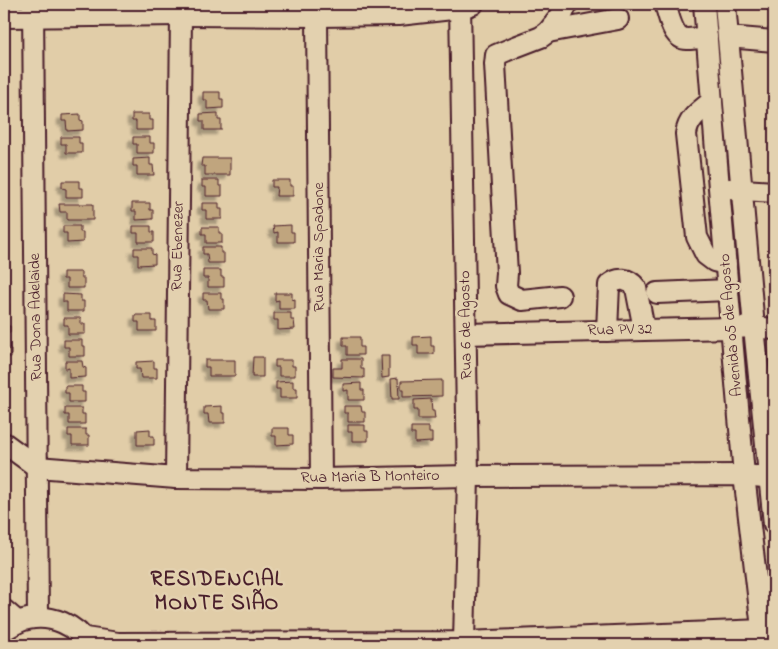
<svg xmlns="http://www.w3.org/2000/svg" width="778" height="649" viewBox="0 0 778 649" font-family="'Indie Flower',sans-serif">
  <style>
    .building { fill: #c0a57e; stroke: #4a1f2b; filter: url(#shadow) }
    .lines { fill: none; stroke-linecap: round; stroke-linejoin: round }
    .minor-casing { stroke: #4a1f2b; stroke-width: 24 }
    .minor { stroke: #e3d1af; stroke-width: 20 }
    .labels { text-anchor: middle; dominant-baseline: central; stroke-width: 5; stroke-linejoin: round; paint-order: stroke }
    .street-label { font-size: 16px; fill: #4a1f2b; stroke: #e3d1af }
    .district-label { font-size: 21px; font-weight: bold; letter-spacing: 1px; fill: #4a1f2b; stroke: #e3d1af }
  </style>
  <defs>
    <filter id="shadow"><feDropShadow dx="-4.5" dy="4.5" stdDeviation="1" flood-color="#0004"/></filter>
  </defs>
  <rect width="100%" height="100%" fill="#e1cda8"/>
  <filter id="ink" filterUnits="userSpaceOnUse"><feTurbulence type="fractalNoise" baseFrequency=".02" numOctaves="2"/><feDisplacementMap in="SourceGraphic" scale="10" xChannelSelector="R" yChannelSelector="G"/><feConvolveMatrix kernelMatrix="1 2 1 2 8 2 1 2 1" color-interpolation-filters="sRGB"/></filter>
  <g filter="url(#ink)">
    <g class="building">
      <path d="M4,45H7L6,69H4Z"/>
      <path d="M203,92H220V99H223V108L207,109V100H203Z"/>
      <path d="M218,113V120H221V130H204V121H200V114Z"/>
      <path d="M80,114V120L83,121V130L67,131L66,121H62V115Z"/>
      <path d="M132,114H149V120H153V130H136V121H132Z"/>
      <path d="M61,137H79V143H82V153H66V144H61Z"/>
      <path d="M133,137H150V143H154V153H137V144H133Z"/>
      <path d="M150,158V165H153L154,175H137V166H133V159Z"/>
      <path d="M202,158H230V175H205V166H201Z"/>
      <path d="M4,167L7,168V177H4Z"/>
      <path d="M202,180H219V186H222V196H206V187H202Z"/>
      <path d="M272,180H290V186H293V196H276L277,187H272Z"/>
      <path d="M62,181H79V188H83V197H66V189L62,188Z"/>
      <path d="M132,203H150V210H153V219L136,220V211H132Z"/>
      <path d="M202,203H219V209H222V219H206V210H202Z"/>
      <path d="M59,204H93V220H67V212H60Z"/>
      <path d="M4,206V212H7V222H4Z"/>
      <path d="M291,225V232H294V242H278V232L274,233L273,226Z"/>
      <path d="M63,226H80V232H83V242L67,243V233H63Z"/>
      <path d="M133,226H151V232H154V242H138V233H133Z"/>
      <path d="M202,227H219V233H222V243H206V234H202Z"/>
      <path d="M203,247H221V253H224V263H208L207,254H203Z"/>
      <path d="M134,248H152V254L155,255V264L138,265V255H134Z"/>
      <path d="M4,252H5V259L8,258V268H4Z"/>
      <path d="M203,270H221V277H224V287H208V278H203Z"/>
      <path d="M63,272H81V278H84V288H67V279H63Z"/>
      <path d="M4,281H8V288L4,289Z"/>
      <path d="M203,293H221V299H224V309H208L207,300H203Z"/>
      <path d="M275,293H292V300L295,299V309H279V300L275,301Z"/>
      <path d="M63,294L81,295V301H84V311H67V302H63Z"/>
      <rect x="4" y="304" width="5" height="8"/>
      <path d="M274,313H291V320H294L295,329L278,330V320H274Z"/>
      <path d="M135,315H152V321H156V331H139V322H135Z"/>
      <path d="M64,318H81V324H85V334H68V325H64Z"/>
      <path d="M4,322V326H10V333H4Z"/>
      <path d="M431,336V346H434V354H418V345H413V337Z"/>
      <path d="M343,337H360V347H363V355H347V346H343Z"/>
      <path d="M64,340H82V346H85V356H69V347H64Z"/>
      <path d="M4,341H5V350L11,349V357H4Z"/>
      <path d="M381,356H389V377L382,378Z"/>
      <path d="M253,357H263V377H252Z"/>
      <path d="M342,359H361V369H364V378L333,377V368H342Z"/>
      <path d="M205,360H235V376H209V367H205Z"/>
      <path d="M275,360H292V366H295V376H279V367H275Z"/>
      <path d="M65,361H82L83,367L86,368V377L69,378V368L65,369Z"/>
      <path d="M154,361V368H157V378H141L140,369H136V362Z"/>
      <path d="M398,378L399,399H392L391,379Z"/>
      <path d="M442,380V396L403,397V390H401V381Z"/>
      <path d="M293,381V388H297V398H280V389H276V382Z"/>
      <path d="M361,383V390H364V400H348V390L343,391V384Z"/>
      <path d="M65,386H82V392H85V402H69V393H65Z"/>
      <path d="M431,399L432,411H434L435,419H418V410H414V400Z"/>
      <path d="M222,406V413H225V423H209L208,414H204V407Z"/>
      <path d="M344,406H361L362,412H365V422H348V413H344Z"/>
      <path d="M65,408H82V414H85V424H69V415H65Z"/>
      <path d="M348,425H365V431H368V441H352V432H348Z"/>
      <path d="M411,427H429V433H432V442L415,443V434H411Z"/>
      <path d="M272,428H289V435H293V444L276,445V436H272Z"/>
      <path d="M68,429H86V435H89V445H72V436H68Z"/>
      <path d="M150,429V436H154V445H137V430Z"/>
    </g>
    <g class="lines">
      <g class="minor-casing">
        <g id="minor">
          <path d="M33,4L38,617"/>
          <path d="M460,4L468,476L464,642"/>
          <path d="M665,4C669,15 672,39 687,39C693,39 700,38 707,37"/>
          <path d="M704,4L719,188L744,475L764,645"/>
          <path d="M725,4L754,327L774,524"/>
          <path d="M317,16L321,479"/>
          <path d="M4,17L181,15L317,16L399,15L461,8L473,4"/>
          <path d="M548,32L618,19"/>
          <path d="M728,37L774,41"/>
          <path d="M712,101C700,111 688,118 686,134L697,237L706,255L714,261L726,264"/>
          <path d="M729,189L774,192"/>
          <path d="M657,293L728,290"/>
          <path d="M560,296L522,300L509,294L506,286L507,273L495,64L496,55L515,47L541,37L548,32L563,13L567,4"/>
          <path d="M607,331L609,285C618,277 629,278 636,288L644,329"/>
          <path d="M466,334L732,328L754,327L774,329"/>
          <path d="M4,443L37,467L176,478L321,479L468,476L744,475L774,478"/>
          <path d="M176,478L181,15"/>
          <path d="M4,610L18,622"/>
          <path d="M4,630C12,626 19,620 28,619C52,614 76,625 89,645"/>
          <path d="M85,638L118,643L464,642L763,630L774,628"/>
        </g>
      </g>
      <use href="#minor" class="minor"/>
    </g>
  </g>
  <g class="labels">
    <g class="street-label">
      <text transform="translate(178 246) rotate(-89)">Rua Ebenezer</text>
      <text transform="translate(319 247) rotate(-90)">Rua Maria Spadone</text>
      <text transform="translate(36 317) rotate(-91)">Rua Dona Adelaide</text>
      <text transform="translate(466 325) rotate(-91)">Rua 6 de Agosto</text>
      <text transform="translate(731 325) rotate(-95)">Avenida 05 de Agosto</text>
      <text transform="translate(620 330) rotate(-1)">Rua PV 32</text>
      <text transform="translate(370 477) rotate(-1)">Rua Maria B Monteiro</text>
    </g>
    <g class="district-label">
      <text x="217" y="580">RESIDENCIAL<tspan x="217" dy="24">MONTE SIÃO</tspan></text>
    </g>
  </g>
  <rect width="778" height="649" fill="none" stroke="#e3d1af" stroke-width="20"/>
  <rect x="10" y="10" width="758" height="629" fill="none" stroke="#4a1f2b" stroke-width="2" filter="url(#ink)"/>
</svg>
